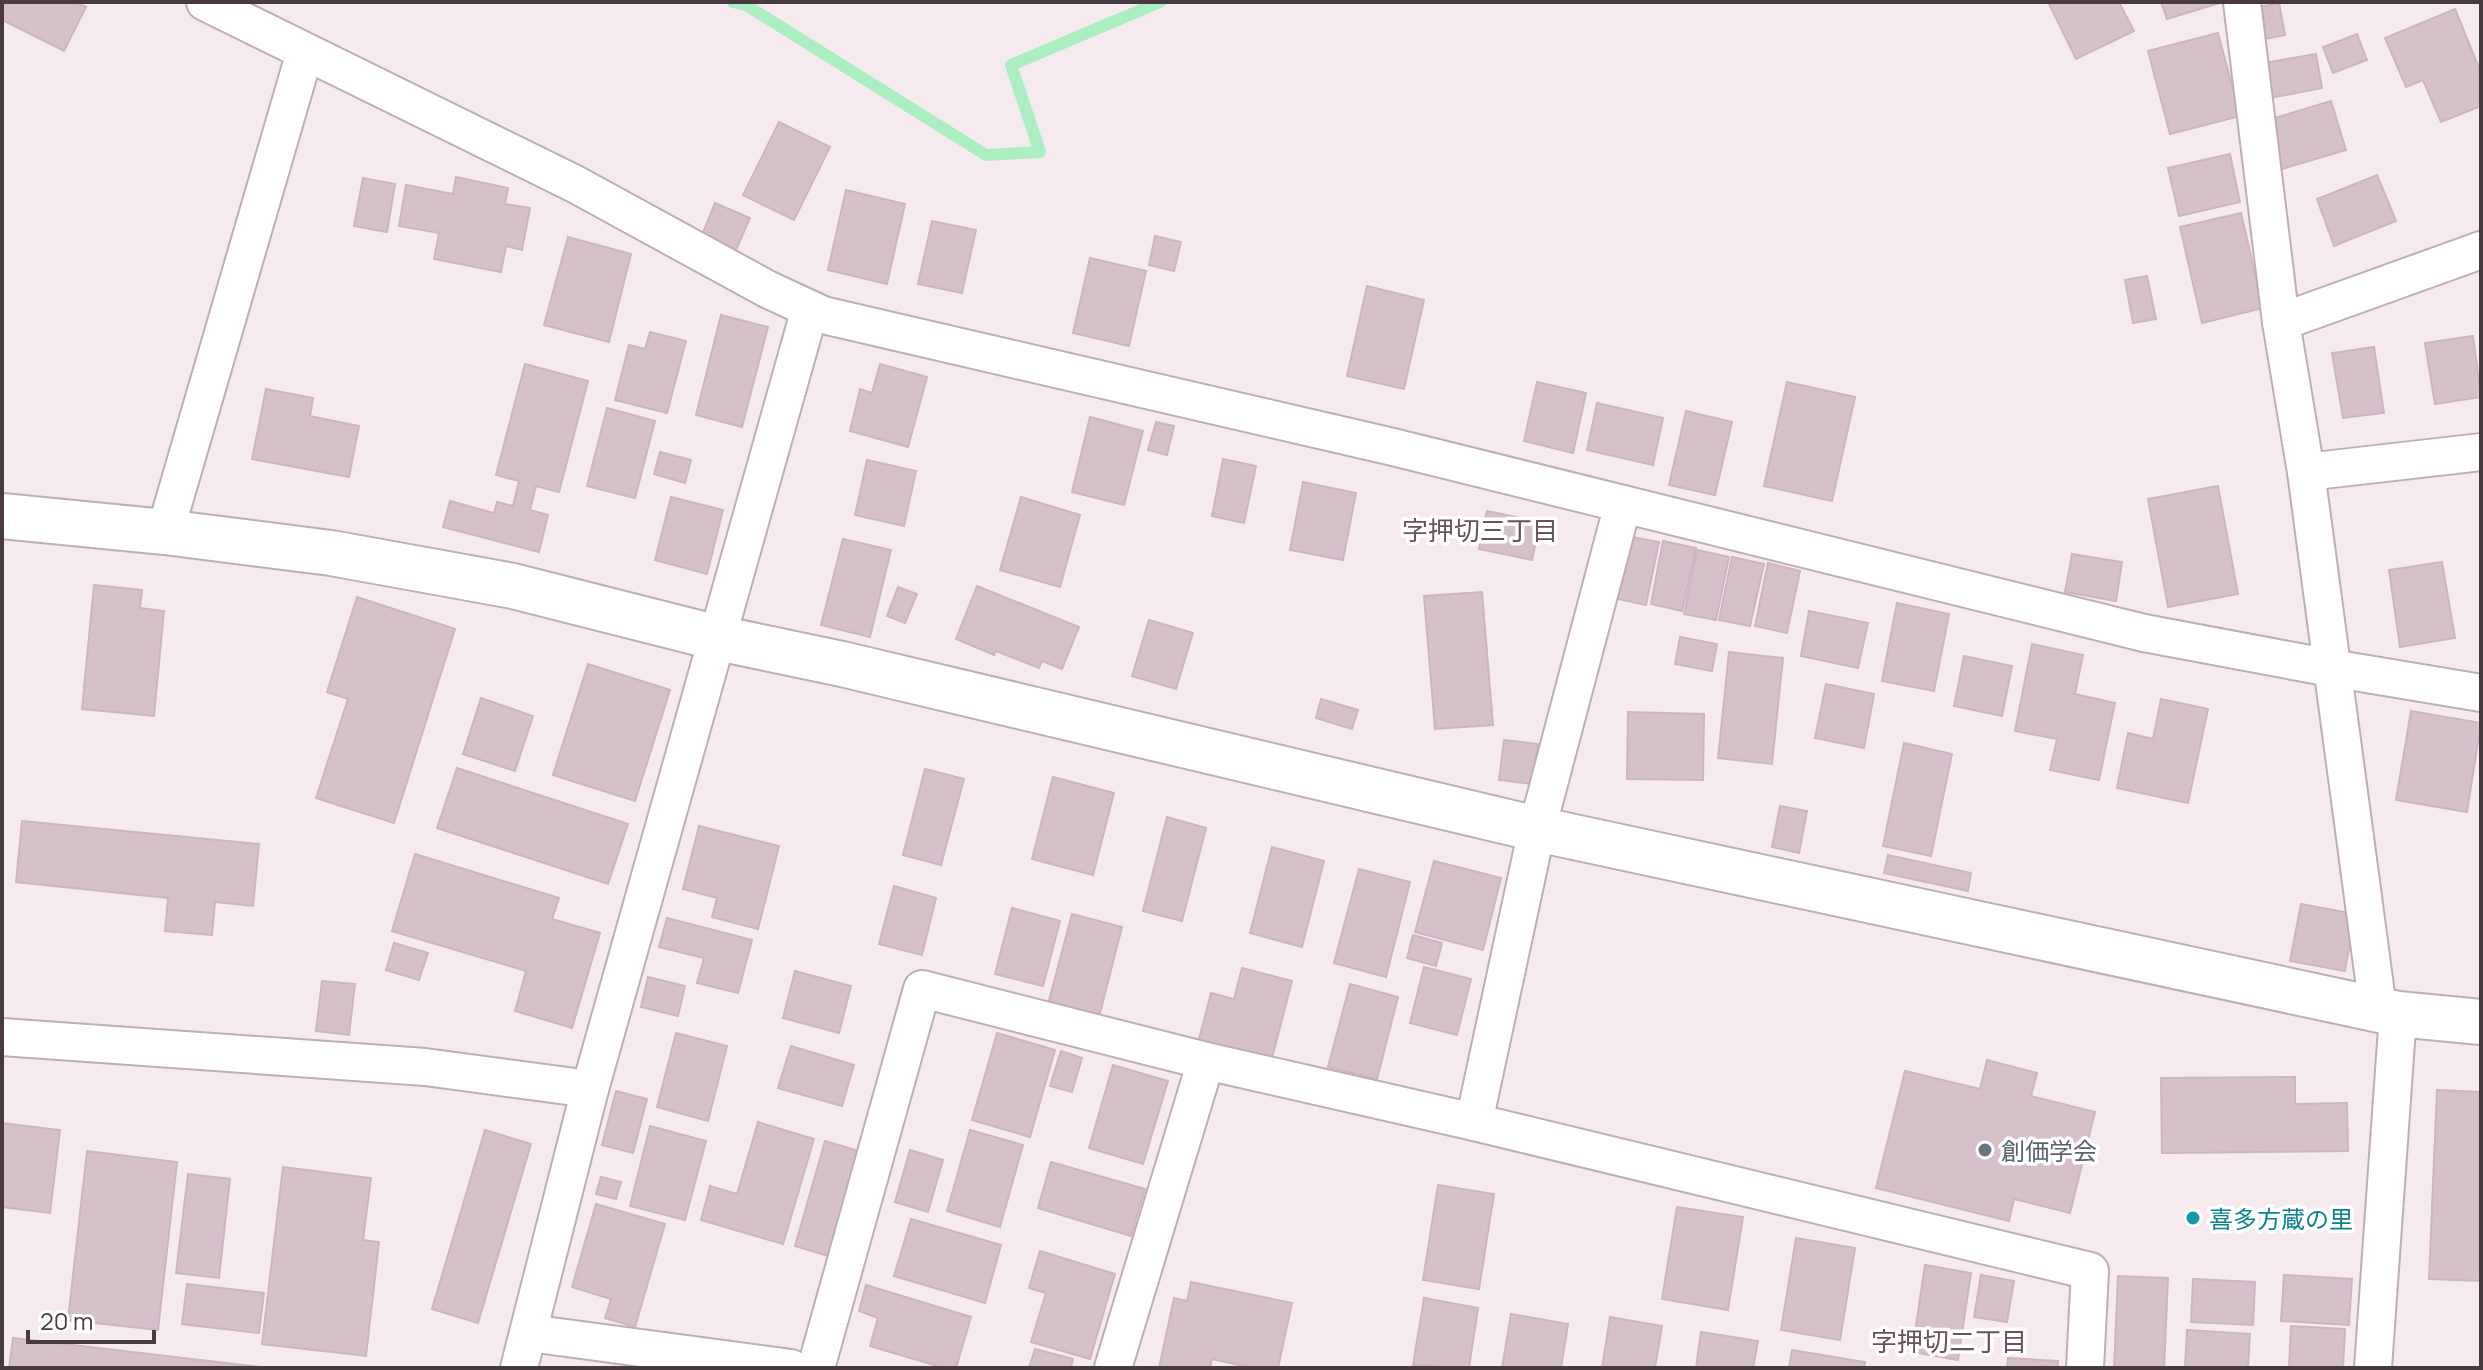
<svg xmlns="http://www.w3.org/2000/svg" width="2483" height="1370" viewBox="0 0 2483 1370" font-family="Manrope,'Noto Sans JP',sans-serif">
  <style>
    .lines { fill: none; stroke-linecap: round; stroke-linejoin: round }
    .stream { stroke: #abeec2; stroke-width: 12 }
    .building { fill: #d6c1ca; stroke: #d0b4c1; stroke-width: 2 }
    .minor-casing { stroke: #c0aeb5; stroke-width: 40 }
    .tertiary-casing { stroke: #c0aeb5; stroke-width: 48 }
    .minor { stroke: #fff; stroke-width: 36 }
    .tertiary { stroke: #fff; stroke-width: 44 }
    .worship-dot { fill: #6b7280; stroke: #fff; stroke-width: 3 }
    .culture-dot { fill: #0f9aa8; stroke: #fff; stroke-width: 3 }
    .labels { text-anchor: middle; dominant-baseline: central; stroke-width: 7; stroke-linejoin: round; paint-order: stroke }
    .worship-label { font-size: 24px; fill: #5b616d; stroke: #fff; text-anchor: start }
    .culture-label { font-size: 24px; fill: #0d838f; stroke: #fff; text-anchor: start }
    .neighbourhood-label { font-size: 26px; fill: #6b515d; stroke: #fff }
  </style>
  <rect width="100%" height="100%" fill="#f5ebef"/>
  <g class="lines">
    <path class="stream" d="M733,2L746,5L986,155L1040,152L1011,65L1160,2"/>
  </g>
  <g class="building">
    <path d="M2,2H75L86,7L64,51L2,20Z"/>
    <path d="M2048,2H2119L2134,31L2076,59Z"/>
    <path d="M2161,2H2223L2167,19Z"/>
    <path d="M2279,3L2285,35L2260,40L2254,8Z"/>
    <path d="M2455,9L2481,73V106L2441,122L2423,80L2406,87L2385,38Z"/>
    <path d="M2218,33L2240,116L2170,134L2148,51Z"/>
    <path d="M2357,34L2367,60L2333,73L2323,47Z"/>
    <path d="M2316,54L2322,88L2270,98L2264,63Z"/>
    <path d="M2331,101L2346,150L2282,169L2268,120Z"/>
    <path d="M779,122L830,147L794,220L743,195Z"/>
    <path d="M2230,154L2240,202L2179,216L2168,168Z"/>
    <path d="M2377,175L2396,221L2334,246L2317,199Z"/>
    <path d="M456,177L508,188L505,204L530,208L522,250L506,246L501,272L434,259L439,233L399,226L406,185L453,194Z"/>
    <path d="M363,178L395,184L387,232L354,226Z"/>
    <path d="M846,190L905,204L887,284L828,270Z"/>
    <path d="M715,203L750,218L736,250L702,235Z"/>
    <path d="M2241,213L2263,308L2202,323L2180,227Z"/>
    <path d="M932,221L976,230L962,293L918,284Z"/>
    <path d="M1155,236L1181,242L1174,271L1149,265Z"/>
    <path d="M568,237L631,254L609,342L544,325Z"/>
    <path d="M1090,258L1146,271L1129,346L1073,333Z"/>
    <path d="M2147,276L2156,319L2133,323L2125,280Z"/>
    <path d="M1367,286L1424,300L1404,389L1347,376Z"/>
    <path d="M721,315L768,327L742,427L696,415Z"/>
    <path d="M650,332L686,341L667,413L615,400L629,345L645,349Z"/>
    <path d="M2473,336L2481,397L2435,404L2425,343Z"/>
    <path d="M2374,347L2384,413L2343,418L2332,353Z"/>
    <path d="M525,364L588,381L559,492L536,486L530,510L548,515L539,552L443,527L450,501L494,513L497,502L513,506L519,481L496,475Z"/>
    <path d="M880,364L927,377L908,447L850,431L860,389L872,393Z"/>
    <path d="M1537,382L1586,393L1573,453L1524,441Z"/>
    <path d="M1787,382L1855,397L1832,501L1764,486Z"/>
    <path d="M266,389L313,398L310,416L359,426L349,477L252,459Z"/>
    <path d="M1597,403L1663,418L1653,465L1587,450Z"/>
    <path d="M607,408L655,421L635,498L587,486Z"/>
    <path d="M1686,411L1732,422L1715,495L1669,485Z"/>
    <path d="M1090,417L1143,431L1124,505L1072,492Z"/>
    <path d="M1156,422L1174,426L1167,455L1148,450Z"/>
    <path d="M660,452L691,460L685,483L654,474Z"/>
    <path d="M1223,459L1256,466L1244,523L1212,516Z"/>
    <path d="M867,460L916,471L904,526L855,515Z"/>
    <path d="M1303,482L1356,493L1343,560L1290,550Z"/>
    <path d="M2218,486L2238,594L2168,607L2148,499Z"/>
    <path d="M671,497L723,510L707,574L655,560Z"/>
    <path d="M1021,497L1080,515L1060,587L1000,570Z"/>
    <path d="M1487,511L1540,522L1532,560L1479,549Z"/>
    <path d="M1627,536L1659,542L1646,605L1614,598Z"/>
    <path d="M843,539L891,550L870,637L821,625Z"/>
    <path d="M1663,541L1696,548L1682,611L1651,604Z"/>
    <path d="M1697,550L1729,557L1716,620L1684,614Z"/>
    <path d="M2072,554L2122,562L2116,601L2065,592Z"/>
    <path d="M1732,557L1764,564L1750,626L1719,620Z"/>
    <path d="M2442,562L2455,638L2400,647L2389,570Z"/>
    <path d="M1768,563L1800,571L1787,633L1755,626Z"/>
    <path d="M94,585L142,590L140,608L164,611L154,716L82,709Z"/>
    <path d="M977,586L1079,627L1062,669L1042,661L1039,668L996,651L994,655L956,639Z"/>
    <path d="M898,587L917,594L905,623L887,616Z"/>
    <path d="M1482,592L1493,725L1435,729L1424,596Z"/>
    <path d="M357,597L455,629L394,823L316,798L348,699L327,692Z"/>
    <path d="M1897,603L1949,614L1934,691L1882,681Z"/>
    <path d="M1809,611L1868,623L1858,668L1801,656Z"/>
    <path d="M1149,620L1193,633L1176,689L1132,676Z"/>
    <path d="M1680,637L1717,644L1712,671L1675,664Z"/>
    <path d="M2032,644L2083,655L2075,694L2115,703L2099,780L2050,770L2057,739L2015,731Z"/>
    <path d="M1729,652L1783,658L1772,764L1718,758Z"/>
    <path d="M1964,656L2012,666L2002,716L1954,706Z"/>
    <path d="M588,664L670,690L635,801L553,775Z"/>
    <path d="M1826,684L1874,694L1864,748L1815,738Z"/>
    <path d="M481,698L533,716L515,771L463,754Z"/>
    <path d="M1321,699L1358,710L1352,729L1316,718Z"/>
    <path d="M2161,699L2208,709L2188,803L2117,788L2128,733L2153,739Z"/>
    <path d="M2411,711L2481,723L2467,812L2396,800Z"/>
    <path d="M1628,712L1704,714L1703,780L1627,779Z"/>
    <path d="M1504,740L1538,744L1532,784L1499,780Z"/>
    <path d="M1904,743L1952,754L1931,856L1883,846Z"/>
    <path d="M457,768L628,824L608,884L437,828Z"/>
    <path d="M925,769L964,779L941,865L903,855Z"/>
    <path d="M1053,777L1114,793L1093,875L1032,859Z"/>
    <path d="M1780,806L1807,811L1799,853L1772,847Z"/>
    <path d="M1167,817L1206,828L1182,921L1143,911Z"/>
    <path d="M22,821L259,844L253,906L215,902L212,935L165,931L168,898L16,882Z"/>
    <path d="M699,826L779,846L758,929L712,917L717,898L683,889Z"/>
    <path d="M1272,847L1324,861L1302,947L1250,933Z"/>
    <path d="M415,854L559,898L552,919L600,933L572,1028L515,1011L526,971L392,931Z"/>
    <path d="M1888,855L1971,873L1968,891L1884,873Z"/>
    <path d="M1434,861L1501,878L1483,950L1415,932Z"/>
    <path d="M1359,869L1410,882L1386,977L1334,963Z"/>
    <path d="M894,886L936,898L922,955L879,944Z"/>
    <path d="M2301,904L2355,914L2345,971L2290,961Z"/>
    <path d="M1012,908L1060,921L1043,986L995,974Z"/>
    <path d="M1072,914L1122,927L1098,1021L1047,1008Z"/>
    <path d="M667,918L752,940L738,993L697,983L704,958L659,947Z"/>
    <path d="M1413,935L1442,943L1436,966L1407,958Z"/>
    <path d="M394,943L428,953L419,980L386,970Z"/>
    <path d="M1424,967L1471,979L1457,1035L1410,1023Z"/>
    <path d="M1242,968L1292,981L1271,1062L1198,1043L1211,993L1234,999Z"/>
    <path d="M795,971L851,986L839,1033L783,1018Z"/>
    <path d="M648,977L685,986L678,1016L641,1007Z"/>
    <path d="M322,981L355,984L349,1035L316,1031Z"/>
    <path d="M1350,984L1398,997L1377,1079L1328,1067Z"/>
    <path d="M676,1033L727,1046L708,1121L657,1107Z"/>
    <path d="M997,1033L1055,1050L1030,1137L972,1120Z"/>
    <path d="M791,1046L854,1065L842,1106L778,1088Z"/>
    <path d="M1061,1051L1082,1058L1072,1092L1050,1086Z"/>
    <path d="M1987,1060L2037,1073L2031,1096L2095,1112L2070,1213L2014,1199L2009,1221L1876,1188L1905,1071L1980,1089Z"/>
    <path d="M1113,1065L1168,1081L1143,1164L1089,1148Z"/>
    <path d="M2295,1077V1104L2347,1103L2348,1151L2162,1153L2161,1078Z"/>
    <path d="M2437,1090L2481,1092V1281L2429,1279Z"/>
    <path d="M616,1091L647,1099L633,1153L602,1145Z"/>
    <path d="M758,1122L814,1139L783,1244L701,1220L710,1186L737,1194Z"/>
    <path d="M2,1123L60,1130L50,1213L2,1207Z"/>
    <path d="M650,1126L706,1141L685,1220L630,1206Z"/>
    <path d="M485,1130L531,1144L478,1323L432,1309Z"/>
    <path d="M970,1130L1023,1145L1000,1227L947,1211Z"/>
    <path d="M825,1141L862,1152L832,1257L795,1246Z"/>
    <path d="M910,1150L943,1160L928,1212L895,1202Z"/>
    <path d="M87,1151L177,1162L158,1330L68,1320Z"/>
    <path d="M1051,1162L1145,1189L1131,1236L1038,1208Z"/>
    <path d="M283,1167L371,1178L363,1240L379,1242L366,1356L262,1344Z"/>
    <path d="M188,1174L230,1179L219,1278L176,1273Z"/>
    <path d="M601,1177L621,1182L616,1199L596,1194Z"/>
    <path d="M1438,1185L1494,1194L1479,1289L1423,1280Z"/>
    <path d="M596,1204L665,1224L635,1327L605,1318L611,1299L572,1287Z"/>
    <path d="M1677,1207L1743,1217L1728,1310L1662,1299Z"/>
    <path d="M911,1219L1001,1245L985,1303L894,1276Z"/>
    <path d="M1796,1238L1855,1248L1840,1340L1781,1330Z"/>
    <path d="M1040,1251L1115,1274L1090,1359L1031,1342L1046,1293L1029,1288Z"/>
    <path d="M1925,1265L1971,1273L1958,1360L1912,1352Z"/>
    <path d="M1981,1275L2014,1281L2007,1322L1974,1317Z"/>
    <path d="M2284,1275L2352,1279L2349,1325L2281,1321Z"/>
    <path d="M2118,1276L2168,1278L2164,1368H2114Z"/>
    <path d="M2193,1279L2255,1282L2253,1325L2191,1322Z"/>
    <path d="M1191,1282L1292,1303L1278,1368H1252L1212,1359L1210,1368H1159L1174,1298L1187,1301Z"/>
    <path d="M187,1284L264,1293L259,1333L182,1324Z"/>
    <path d="M866,1285L971,1317L956,1368H944L870,1346L878,1318L859,1311Z"/>
    <path d="M1424,1298L1478,1308L1469,1368L1413,1365Z"/>
    <path d="M1511,1314L1568,1324L1561,1368H1502Z"/>
    <path d="M1610,1317L1662,1326L1655,1368H1602Z"/>
    <path d="M2291,1326L2345,1329L2343,1368H2289Z"/>
    <path d="M2187,1330L2250,1334L2248,1368H2185Z"/>
    <path d="M1701,1332L1758,1341L1753,1368H1696Z"/>
    <path d="M13,1338L261,1367L9,1368Z"/>
    <path d="M1035,1349L1073,1359L1071,1368H1029Z"/>
    <path d="M1792,1350L1865,1362L1864,1368H1789Z"/>
    <path d="M2008,1358L2058,1361V1368H2007Z"/>
  </g>
  <g class="lines">
    <g class="minor-casing">
      <g id="minor">
        <path d="M205,2L575,184L767,289L823,315L1393,447L2144,633L2331,668L2481,693"/>
        <path d="M2242,2L2281,322L2306,472L2378,1009"/>
        <path d="M2281,322L2481,250"/>
        <path d="M2306,472L2481,452"/>
        <path d="M165,532L305,52"/>
        <path d="M2,1037L425,1067L590,1089"/>
        <path d="M1474,1122L1537,829L1623,504"/>
        <path d="M529,1333L791,1368"/>
        <path d="M519,1368L590,1089L810,309"/>
        <path d="M816,1368L922,989L1206,1061L1474,1122L2090,1271L2085,1368"/>
        <path d="M1113,1368L1206,1061"/>
        <path d="M2373,1368L2398,1014"/>
      </g>
    </g>
    <g class="tertiary-casing">
      <path id="tertiary" d="M2,516L165,532L331,553L513,586L718,638L842,664L1537,829L2398,1014L2481,1022"/>
    </g>
    <use href="#minor" class="minor"/>
    <use href="#tertiary" class="tertiary"/>
  </g>
  <circle class="worship-dot" cx="1985" cy="1150" r="8"/>
  <circle class="culture-dot" cx="2193" cy="1218" r="8"/>
  <g class="labels">
    <g class="worship-label">
      <text x="2001" y="1150">創価学会</text>
    </g>
    <g class="culture-label">
      <text x="2209" y="1218">喜多方蔵の里</text>
    </g>
    <g class="neighbourhood-label">
      <text x="1480" y="530">字押切三丁目</text>
      <text x="1949" y="1341">字押切二丁目</text>
    </g>
  </g>
  <rect width="2483" height="1370" fill="none" stroke="#493940" stroke-width="8"/>
  <path d="M28 1330v12h126v-12" fill="none" stroke="#493940" stroke-width="4"/>
  <text x="40" y="1330" font-size="24" fill="#493940" stroke="#ffffff" stroke-width="6" paint-order="stroke">20 m</text>
</svg>
